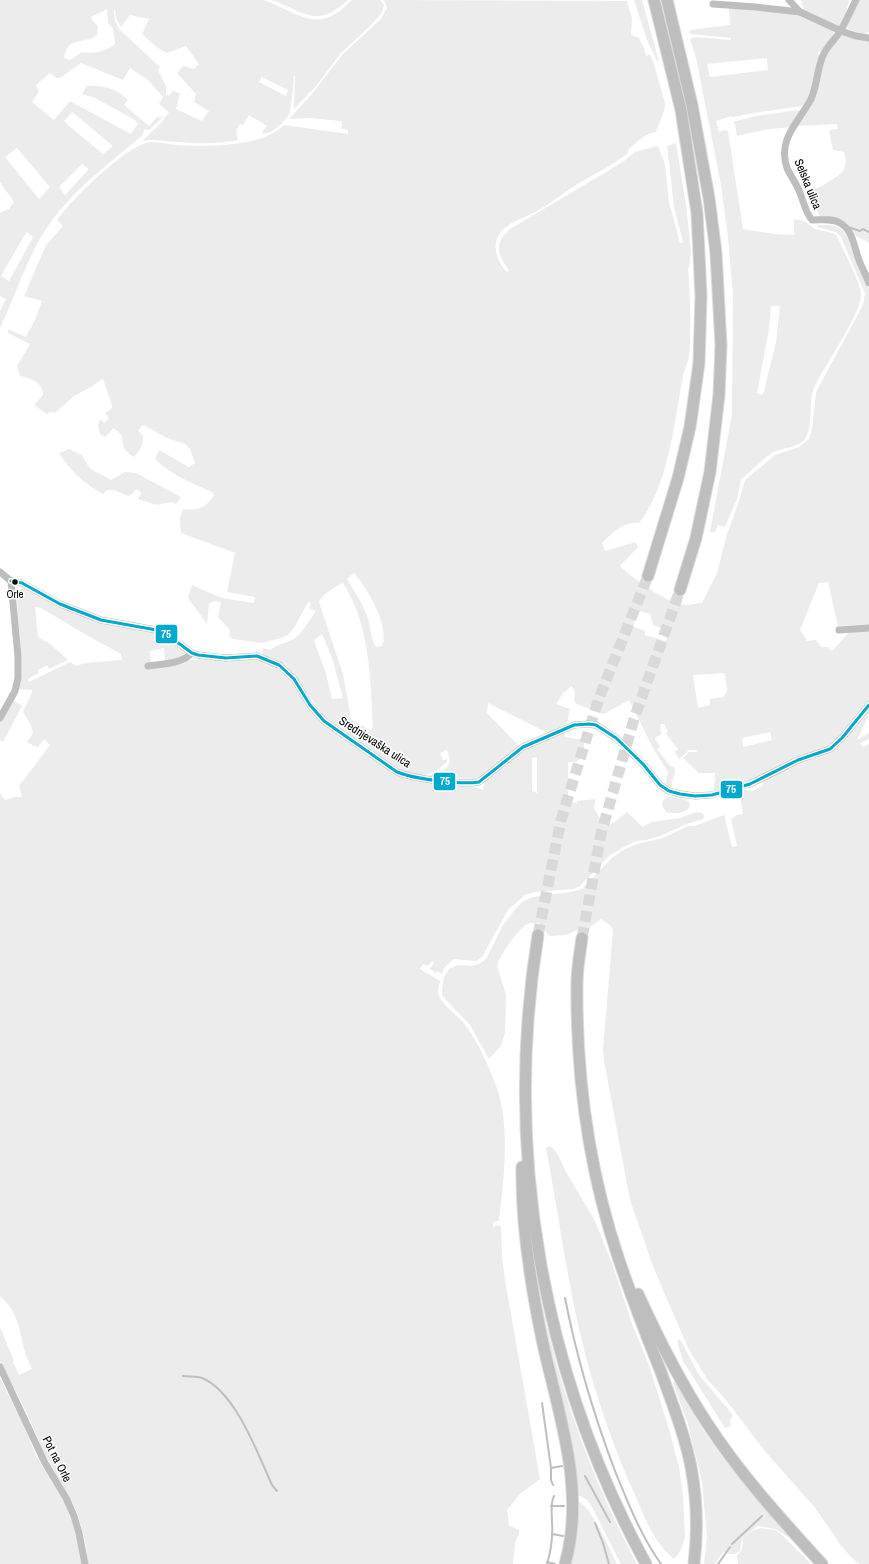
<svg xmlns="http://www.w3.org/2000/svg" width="869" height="1564" viewBox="0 0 869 1564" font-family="'Archivo Narrow',sans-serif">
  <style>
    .green { fill: #ececec; fill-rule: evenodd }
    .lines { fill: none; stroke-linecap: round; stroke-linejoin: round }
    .stream { stroke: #bfbfbf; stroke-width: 2 }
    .highway-tunnel { stroke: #d9d9d9; stroke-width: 11; stroke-dasharray: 11 5.5; stroke-linecap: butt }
    .highway-casing { stroke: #dbdbdb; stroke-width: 13 }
    .minor { stroke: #bebebe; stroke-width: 7 }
    .highway { stroke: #bebebe; stroke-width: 11 }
    .bus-1-casing { stroke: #fff; stroke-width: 6 }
    .bus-1 { stroke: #00a9ce; stroke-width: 3 }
    .bus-dot { fill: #000; stroke: #fff; stroke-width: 1.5 }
    .labels { text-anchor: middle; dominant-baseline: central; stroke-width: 3; stroke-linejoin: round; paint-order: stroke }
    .bus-label { font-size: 11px; fill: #000; stroke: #fff }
    .street-label { font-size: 12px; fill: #000; stroke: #fff }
    .line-badge { stroke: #fff; stroke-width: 1.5 }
    .badge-label { font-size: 11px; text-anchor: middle; font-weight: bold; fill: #fff }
  </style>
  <rect width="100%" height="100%" fill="#fff"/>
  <g class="green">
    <path d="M0,0H263C284,6 307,26 329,17C338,14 345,6 352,0H380L384,5L382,13L369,27L340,54L317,85L294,109L295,76H294C293,84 292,107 289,114C284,124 273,132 263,134L262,132L267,126L249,115L243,125L240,124L236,131L238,140C218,144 199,144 179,142C166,142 154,138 142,141L160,124L169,112L159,104L163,97L148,80L130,68L123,80L81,63L60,78H56L50,73L36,85L39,91L32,102L54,120L70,101L131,134L138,124L135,120L95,98L82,94L87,86C102,85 117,89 128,100L124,105L149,126L157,117H163L149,130L145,129L142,136C108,164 68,194 44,232C26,261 15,297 0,328V311L6,299L0,296V213L9,209L14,202L0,182ZM107,9L108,23L113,29L115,44C104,52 95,54 82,52L70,60L64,58C69,34 82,46 97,35L98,26L92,20L91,17ZM114,9L115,10L116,18L121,27L130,15L149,19L142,34L158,48L167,53L186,46L199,64L194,69L183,66L177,73L196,94L194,102L209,111L202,121L176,109L180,93L173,91L169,96L166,95V86L158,70L160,67L119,29L115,21ZM262,77L288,90L286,96L259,82ZM72,112L113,146L103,154L69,126L64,121ZM17,148L50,187L39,199L5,157ZM82,164L89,169L65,195L59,187ZM27,232L33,237L9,281L1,276L24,236Z"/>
    <path d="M271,0H348C316,30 304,11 271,0Z"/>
    <path d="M384,0L627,1L632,18L631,35L639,38L644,48L646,56L650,54L654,64L665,103V108L656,132C645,133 636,143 628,150L629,152C612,166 598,172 579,183C565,191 553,202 539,210C525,218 506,222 498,236C492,247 498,264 507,272L509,270C497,254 494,243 510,229L608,171L624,161L635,152L658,146L665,164L669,202L680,243L683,242L674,207L667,146L676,143L686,205L691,251L689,268H688C690,297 692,327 689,356C688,363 684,370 683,376C674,423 669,485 639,523C624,521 612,533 602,543L605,551L636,542L638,547L620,566C634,579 667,604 687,605C692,605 697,603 702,603L717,573L727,534L738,504L745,480L775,455L799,447L809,439L812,429L816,392L863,305L865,293L841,237L836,232L817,227L818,225H830L835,226L840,228L848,236L869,289V625L838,626L828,582L819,583L800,630L807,641L816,640L822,647H828L832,651L851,630L869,629V701L854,720L832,746L758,778L714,792L715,773H699L683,758L689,752H697L696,750H689L679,759L675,752L678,749L666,734L668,732L664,724H661L660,729L662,734L655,738L660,747L657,749L670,766L674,767L675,771L671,787L669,788L665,786L668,772L653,748L629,700L604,714L577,704L574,701L575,692L572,686L563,693L556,704L570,709L567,723L548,733L488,703L487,713L520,747L484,776L475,779L428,777C431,774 433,775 437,773C450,768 452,763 447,750L440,753L443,760L447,759V762L436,771L422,776L398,769L325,718L294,675L262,655L263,648L270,650C275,645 288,643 295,638C303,632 310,619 316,611L309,608L311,603L308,602L294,628L289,634L281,638L262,643L233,639L229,636L230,630L218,617L221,602L215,601L209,603L207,624L188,598L192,585L222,598L254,603L255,597L227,592L235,553L181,533L180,518L183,509C198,511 206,508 214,495L212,492C192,483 171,475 155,459L159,450L189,467L195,463L190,449L185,444L167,438L143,425L138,430L143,437C143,446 140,450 134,457C125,453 122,445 122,436L114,428L105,437L100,434L98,425L100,419L104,423L109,418L105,413L112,408V405L103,379L99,381L93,386L74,396L55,413L51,412L47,414L34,405L43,395C43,383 31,378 20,376L17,366L30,344L8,333V329L26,337L35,320L42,301L24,296L46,245L63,226L57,220C73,198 118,154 143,144C153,140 165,144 176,145C205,147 263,147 284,125L348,134V130L342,129V121L310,118L289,119L311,95L343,54L381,19L387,8ZM354,573C367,588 390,626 382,646L376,647C370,637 371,626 367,616C362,602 354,591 347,579ZM343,583C370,625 370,676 373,725L371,731L351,719L343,674L319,602C323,593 335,587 343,583ZM632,609L650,614L653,625L668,631L666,641L645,635V631L634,627ZM322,634L332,658L343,698L332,699L326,674L314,640ZM725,673L727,691L723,697L710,699V705L698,708L693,675ZM770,732L772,740L743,747L742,738Z"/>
    <path d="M634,0H642L659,61H657L647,40Z"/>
    <path d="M801,0H849L846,13L839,27L804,12Z"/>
    <path d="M858,0H869V32L864,34C857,32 847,32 846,24Z"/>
    <path d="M729,8L794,12L832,28C836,36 827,45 822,52L819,51L818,54L821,55C817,71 815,96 802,106L754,113L733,117L731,116L716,121L719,132L725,130L728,131L743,229L774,234L794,235V219L804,221L815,229L832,233L836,235L839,240C845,255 859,279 861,293C863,312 823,367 814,388C808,403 814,426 805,439C797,449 782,447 772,453C762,460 753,469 744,477L741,480L737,499L725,527L718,525L715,532H710L732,414L733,296L728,237L721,185L696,58L690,39L695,37L731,40V38L690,34V30L730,25ZM767,58L768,70L710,77L707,64ZM771,306H780L776,342L763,395L757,393L769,329Z"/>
    <path d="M842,35L869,40V243L856,236L839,223L822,221L808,191C812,188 813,189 817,188C821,187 825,184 828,182C842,174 849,169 844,152L833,150L829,130L838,129L837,124L798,126L821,65L837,38Z"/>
    <path d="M798,110L800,113L792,127L769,129L737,136L735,124L733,122L756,116Z"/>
    <path d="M69,449L82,455C91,474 95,470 111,480L125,472L136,473L181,497L176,504L171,502L157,505L138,499L141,494L140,491L136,489L133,493L128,496L114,490H107L103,494C85,485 69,469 59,453Z"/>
    <path d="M22,586L73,613L154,631L162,635L190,654L188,660H198V658C209,660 218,661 229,660C236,660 244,658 251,658C288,661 296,694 317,718L394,773L410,780L469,784L483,790L485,781L517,754L539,741L565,731V737L584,740V756L576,762H568V802L577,803V801L595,799L594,808L604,826C612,826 620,817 627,812L643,827L651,822L680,818L696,812L702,813L704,816L703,819L687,824L660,836L646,840L636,841L622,848L609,856L580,886L573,889L534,892L525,895L508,910L482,957L476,961L454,959L445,967L442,974L438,971L436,973L430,969L434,963L432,961L428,966L423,964L420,969L440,981C439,986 437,992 439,996C445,1008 458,1015 466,1026C478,1043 488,1064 495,1083C511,1123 504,1178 499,1220L493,1223V1227L498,1225L501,1227L502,1257L505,1280L540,1479L520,1494L507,1510L509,1525L519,1530V1534L515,1543L513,1564H88L85,1540L77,1512L70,1499L45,1455L26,1411L0,1361V1327L12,1356L14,1361L13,1362L19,1375L32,1369C29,1363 26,1356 24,1349C20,1329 16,1309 0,1296V792L3,798L6,800L14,797H22L19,786L50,745L44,739L38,747L34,746L27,742L33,733L31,725L23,712L32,692V690L19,689L22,672L17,599V595L22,588ZM35,607L41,608L88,636L121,654L122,660L85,663L76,666L70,662L29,682L28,679L39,673L38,670L47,665L49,669L68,660L49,643L38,637ZM164,648L165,660L151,664L150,651ZM537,757V793L532,791V758Z"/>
    <path d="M12,700L22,706L3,742L0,740V723Z"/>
    <path d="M869,709V714L857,740L869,733V739L860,743L863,747L869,744V1564H860L856,1562L842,1547L816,1509L764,1450L726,1400L707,1379L688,1348L654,1269L630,1200L604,1061L603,1049L613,931L611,926L601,919L585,931L577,930L566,935L550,936C543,931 545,927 539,923C536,923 533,923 530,923C519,926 501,955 497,965L506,995L505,1033L501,1046L489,1059L470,1025L446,1000L442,995V989L444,977L449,969L458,965L471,966L479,964L486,959L503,925L513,912L522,902L533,897L571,892L582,889L612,858L623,850L637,844L663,838L688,826H695L724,815L732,847L737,846L731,819L737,815L743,814L740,792L746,790L753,791L757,789L762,786L764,780L787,767L824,754Z"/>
    <path d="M667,797L685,799L689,802L690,806C686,814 674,814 666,812L662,805L663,800Z"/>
    <path d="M549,1146L553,1148L558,1155L566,1172L595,1221L613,1266L634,1329L649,1365L670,1433L679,1467L683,1495L685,1536L681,1550L674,1559C654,1543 645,1518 635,1495C619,1460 605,1422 594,1385C570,1308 561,1226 546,1148Z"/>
    <path d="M541,1304H542C561,1395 593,1482 637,1564H621L591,1505L586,1499L578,1495C573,1430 553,1368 541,1304Z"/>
    <path d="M680,1339L699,1375L733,1415L730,1420L731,1426L725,1428L683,1361L677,1341Z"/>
    <path d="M0,1378L25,1428L36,1456L63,1499L75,1529L82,1564H0Z"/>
    <path d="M674,1381L676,1382C703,1439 748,1490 790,1538L775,1529L758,1526L742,1538L740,1551C733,1556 731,1554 723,1552L715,1564H704L707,1537L702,1482L688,1424L673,1383Z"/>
    <path d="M578,1501C594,1510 608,1547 617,1564H571Z"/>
    <path d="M761,1528L775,1530L781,1534L811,1564H738L737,1555C744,1551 742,1545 743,1537L754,1530Z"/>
  </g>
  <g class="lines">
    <g class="stream">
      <path d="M848,227L860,231L863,229L869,232"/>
      <path d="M565,1298C577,1359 593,1413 615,1471C628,1503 641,1536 661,1564"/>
      <path d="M183,1376C189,1377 197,1376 202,1378C235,1391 258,1454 272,1485L277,1491"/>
      <path d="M542,1403L551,1468V1480L553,1485"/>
      <path d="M551,1468L562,1466"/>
      <path d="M585,1476L610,1522"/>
      <path d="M551,1506H564"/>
      <path d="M595,1523L603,1543L609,1564"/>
      <path d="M552,1534L563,1536"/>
      <path d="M732,1544L762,1516"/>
      <path d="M547,1562L555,1564"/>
      <path d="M547,1564C551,1551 553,1536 552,1522C552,1513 550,1505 554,1496"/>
      <path d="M718,1564L730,1547"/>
    </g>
    <g class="highway-tunnel">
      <path d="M538,935L561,820L599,698L648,576"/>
      <path d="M582,938L601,834L634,719L680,590"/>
    </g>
    <g class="highway-casing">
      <g id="highway">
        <path d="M667,0L692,105L709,198L716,253L721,345L719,395L710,472L696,538L680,590"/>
        <path d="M648,576L678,478L690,427L699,363L701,296L697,213L681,110L654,0"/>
        <path d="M538,935C503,1150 542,1373 646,1564"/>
        <path d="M582,938C580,953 577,968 577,983C576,1076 589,1171 619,1260C632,1298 646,1335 661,1372C672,1403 685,1435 691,1467C697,1499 698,1532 694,1564"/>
        <path d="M522,1167C521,1226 531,1287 543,1344C559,1416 586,1490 565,1564"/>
        <path d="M638,1294C658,1338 680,1382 707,1423C740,1474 781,1519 822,1564"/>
      </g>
    </g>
    <g class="minor">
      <path d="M789,0L800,12"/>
      <path d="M856,0C851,10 846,21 841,30C835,40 826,46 822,58C817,71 817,86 811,99C799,122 777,139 787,168C791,177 797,184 800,193C804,202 805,212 812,220C820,220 832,218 840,223C853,230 854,247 859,260C862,268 866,275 869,283"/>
      <path d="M713,4L756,7L800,12L841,31L856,36L869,38"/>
      <path d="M0,572L11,581L18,657V678L15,691L0,718"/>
      <path d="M11,581L22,583L60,604L101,620L162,631L192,653L198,655L226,658L257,656L279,665L294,679L310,705L324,721L397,772C414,779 461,785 479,782L523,747L574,725L589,724L596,725L616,738L643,764L660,785L669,791L680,794L695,796L712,795L750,784L798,760L830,749L842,738L869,705"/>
      <path d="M839,630L869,628"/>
      <path d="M148,666C162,664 182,664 192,653"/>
      <path d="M0,1367L45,1463L66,1498L74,1516L79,1533L85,1564"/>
    </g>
    <use href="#highway" class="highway"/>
    <g class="bus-1-casing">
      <path id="bus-1" d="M11,581L22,583L60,604L101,620L162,631L192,653L198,655L226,658L257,656L279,665L294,679L310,705L324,721L397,772C414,779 461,785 479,782L523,747L574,725L589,724L596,725L616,738L643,764L660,785L669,791L680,794L695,796L712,795L750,784L798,760L830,749L842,738L869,705"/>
    </g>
    <use href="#bus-1" class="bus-1"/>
  </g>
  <circle class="bus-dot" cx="15" cy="582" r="3.5"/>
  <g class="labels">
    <g class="bus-label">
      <text x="15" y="594">Orle</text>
    </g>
    <g class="street-label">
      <text transform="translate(808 184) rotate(68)">Selska ulica</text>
      <text transform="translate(375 742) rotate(33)">Srednjevaška ulica</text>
      <text transform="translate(57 1459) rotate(63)">Pot na Orle</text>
    </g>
  </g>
  <g class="line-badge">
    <rect x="155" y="624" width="23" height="20" rx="4" fill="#00a9ce"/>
    <rect x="433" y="772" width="23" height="19" rx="4" fill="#00a9ce"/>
    <rect x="720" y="780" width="23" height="19" rx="4" fill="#00a9ce"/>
  </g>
  <g class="badge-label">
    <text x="166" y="638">75</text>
    <text x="445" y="785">75</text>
    <text x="731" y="793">75</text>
  </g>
</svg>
